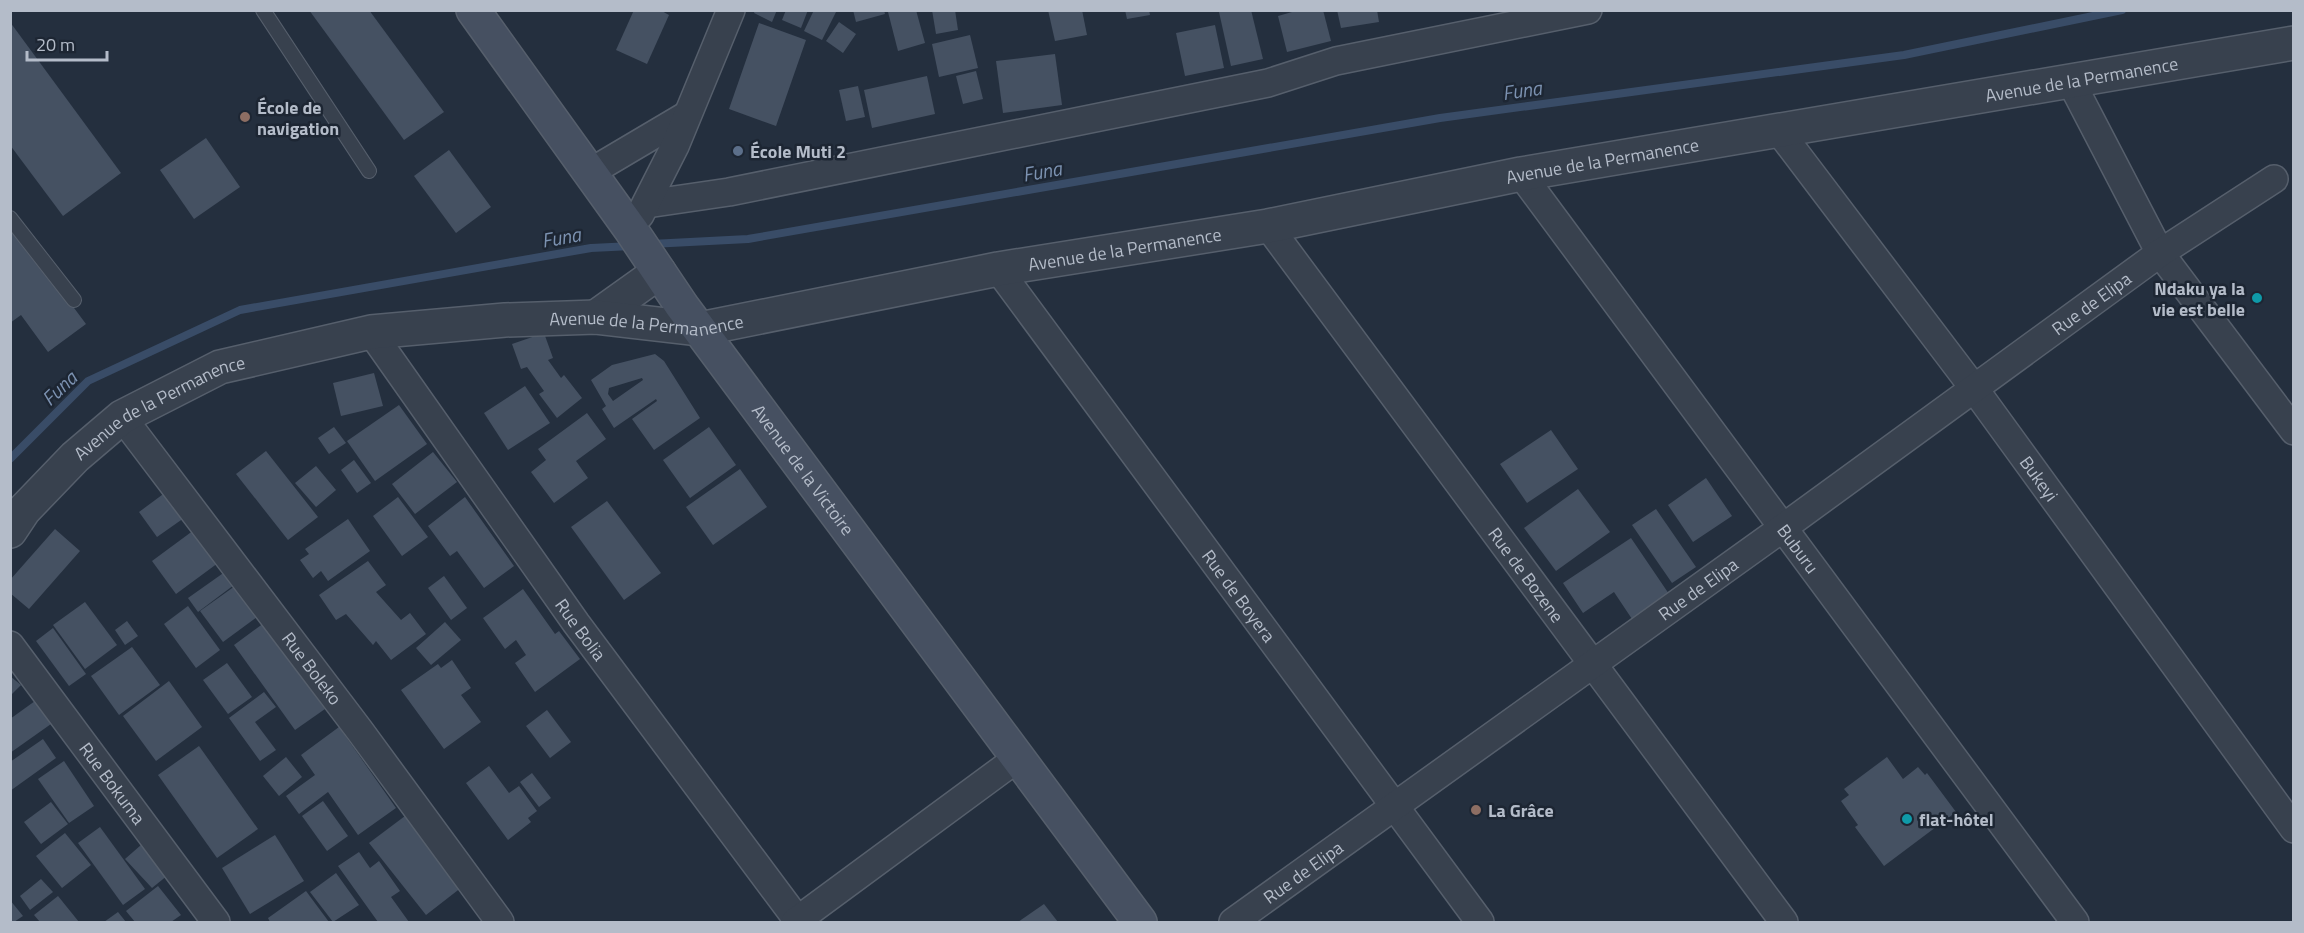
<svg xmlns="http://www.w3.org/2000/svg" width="2304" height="933" viewBox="0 0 2304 933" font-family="'Titillium Web',sans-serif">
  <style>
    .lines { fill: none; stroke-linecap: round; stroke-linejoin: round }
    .stream { stroke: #394c67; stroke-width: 8 }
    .building { fill: #455162; fill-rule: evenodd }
    .service-casing { stroke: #565f6c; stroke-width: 16 }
    .minor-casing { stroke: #565f6c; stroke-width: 30 }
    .tertiary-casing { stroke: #565f6c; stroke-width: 36 }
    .secondary-casing { stroke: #565f6c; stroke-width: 36 }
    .service { stroke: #38414e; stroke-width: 14 }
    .minor { stroke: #38414e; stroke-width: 27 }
    .tertiary { stroke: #38414e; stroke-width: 33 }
    .secondary { stroke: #465061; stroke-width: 33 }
    .education-dot { fill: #8d6e63; stroke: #1d2633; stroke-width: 2 }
    .service-dot { fill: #5c6f8a; stroke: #1d2633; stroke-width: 2 }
    .culture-dot { fill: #0f9aa8; stroke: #1d2633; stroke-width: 2 }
    .labels { text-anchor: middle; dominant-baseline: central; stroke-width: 5; stroke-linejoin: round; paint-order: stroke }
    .street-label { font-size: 18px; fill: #b4bcc9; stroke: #1d2633 }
    .poi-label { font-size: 18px; font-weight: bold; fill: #b4bcc9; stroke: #1d2633; text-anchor: start }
    .water-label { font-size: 20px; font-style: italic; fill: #7c92b1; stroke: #1d2633 }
  </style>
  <rect width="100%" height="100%" fill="#242f3e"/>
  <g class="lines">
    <g class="stream">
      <path d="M651,244L748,239L1440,118L1904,55L2122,10"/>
      <path d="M10,459L88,381L240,310L591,248L632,246"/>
    </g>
  </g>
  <g class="building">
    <path d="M309,10H369L444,112L404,140Z"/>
    <path d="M634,10H660L669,15L647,64L616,50Z"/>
    <path d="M755,10H777L772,22L754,13Z"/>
    <path d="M786,10H808L801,28L782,20Z"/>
    <path d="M814,10H837L822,40L804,31Z"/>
    <path d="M853,10H884L885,14L856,22Z"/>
    <path d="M893,10H916L925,43L898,51L888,12Z"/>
    <path d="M932,10H955L958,30L936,34Z"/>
    <path d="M1048,10H1082L1087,35L1055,41Z"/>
    <path d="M1125,10H1149L1150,15L1127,19Z"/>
    <path d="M1225,10H1251L1263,59L1231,66L1219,12Z"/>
    <path d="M1299,10H1323L1331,41L1287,52L1278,16Z"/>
    <path d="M1337,10H1377L1379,22L1341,28Z"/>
    <path d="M10,22L121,173L63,216L10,145Z"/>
    <path d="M839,22L856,34L843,53L826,41Z"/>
    <path d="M759,23L806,40L776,126L729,109Z"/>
    <path d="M1215,25L1224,68L1185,76L1176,33Z"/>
    <path d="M970,35L978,68L939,77L932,44Z"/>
    <path d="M1055,54L1062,105L1003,113L996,61Z"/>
    <path d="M976,71L983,99L963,104L956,76Z"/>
    <path d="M927,76L935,114L872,128L864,90Z"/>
    <path d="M858,86L865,117L846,121L839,90Z"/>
    <path d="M206,138L240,187L194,219L160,170Z"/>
    <path d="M449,150L491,207L456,233L414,176Z"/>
    <path d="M10,222L86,324L48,352L21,315L10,323Z"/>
    <path d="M544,333L553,358L548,360L561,378L564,375L582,398L557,418L539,394L544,391L527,367L521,369L512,344Z"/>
    <path d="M655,354L664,361L700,418L654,450L632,419L657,401L656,399L614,428L602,409L606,406L591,380L612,365ZM642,378L643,380L613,401L608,394L609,388Z"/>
    <path d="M374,373L383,406L341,416L333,383Z"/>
    <path d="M525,386L550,423L508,450L484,413Z"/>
    <path d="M399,405L427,444L375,481L347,441Z"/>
    <path d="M587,413L606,439L576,461L588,478L554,503L531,472L546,460L538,449Z"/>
    <path d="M334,427L346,443L329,454L318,438Z"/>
    <path d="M709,427L736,465L690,498L663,460Z"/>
    <path d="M1551,430L1578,469L1527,503L1500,464Z"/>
    <path d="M266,451L318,517L288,540L236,474Z"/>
    <path d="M433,452L457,482L415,514L392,484Z"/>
    <path d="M354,460L371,483L357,493L341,470Z"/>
    <path d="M316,466L336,490L316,507L295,483Z"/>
    <path d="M740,469L767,507L713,545L686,507Z"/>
    <path d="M1706,478L1732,516L1693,542L1668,505Z"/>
    <path d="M1578,489L1610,532L1556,571L1524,528Z"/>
    <path d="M166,492L184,518L157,537L139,512Z"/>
    <path d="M398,497L428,537L402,556L373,516Z"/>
    <path d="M465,497L514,566L484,588L457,551L450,556L428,526Z"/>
    <path d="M607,501L661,573L624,600L571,527Z"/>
    <path d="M1656,509L1696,567L1672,583L1632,525Z"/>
    <path d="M348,519L370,551L328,581L321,571L313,578L300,560L309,554L305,549Z"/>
    <path d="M55,529L80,551L29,609L10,593V580Z"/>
    <path d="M194,530L218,563L176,594L152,561Z"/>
    <path d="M1631,538L1669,594L1632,619L1614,592L1583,613L1563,583Z"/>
    <path d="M368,561L386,585L376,592L401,620L410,613L426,634L391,660L376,641L373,645L346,614L336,620L319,595Z"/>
    <path d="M229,569L238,582L198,612L188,598Z"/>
    <path d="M444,576L467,608L451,620L428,588Z"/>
    <path d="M235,586L257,617L223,642L200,611Z"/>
    <path d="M523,589L555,634L559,631L580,659L535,692L515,663L526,655L516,640L505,649L483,618Z"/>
    <path d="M85,602L117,645L85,669L53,625Z"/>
    <path d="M188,606L220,650L196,668L164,624Z"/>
    <path d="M127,621L138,636L125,645L115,630Z"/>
    <path d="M445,622L461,640L431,665L416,648Z"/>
    <path d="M264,623L325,709L295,730L234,645Z"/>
    <path d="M53,628L86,674L69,686L36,641Z"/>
    <path d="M132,647L160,685L119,715L91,676Z"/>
    <path d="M452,660L471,688L461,695L481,722L444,749L401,690L438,664L441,668Z"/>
    <path d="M227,663L252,697L228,714L203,680Z"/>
    <path d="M10,676L21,685L10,696Z"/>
    <path d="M169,681L202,727L156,761L123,716Z"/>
    <path d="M264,692L276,707L255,722L276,750L260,761L229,718Z"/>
    <path d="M35,701L51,724L10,753V719Z"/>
    <path d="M547,710L571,742L550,758L526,726Z"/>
    <path d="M339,727L396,808L358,835L328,792L299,814L286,796L315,775L301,755Z"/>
    <path d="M43,739L56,758L10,791V762Z"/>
    <path d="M199,746L258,829L217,858L158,775Z"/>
    <path d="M286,757L302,777L279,796L263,776Z"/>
    <path d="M1887,757L1903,779L1918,767L1925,775L1927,773L1956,812L1884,866L1855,827L1858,825L1841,801L1849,795L1844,789Z"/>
    <path d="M64,761L94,806L69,823L38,779Z"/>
    <path d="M489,766L509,793L519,786L537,811L528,818L531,822L508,840L466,783Z"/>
    <path d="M532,773L551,798L539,807L520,782Z"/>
    <path d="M323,801L348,836L327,851L302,816Z"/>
    <path d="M51,802L68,824L41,844L24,822Z"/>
    <path d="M405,816L462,887L426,915L369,843Z"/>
    <path d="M100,827L145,889L123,905L78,843Z"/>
    <path d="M65,833L91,865L62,888L36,856Z"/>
    <path d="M275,835L304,881L250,914L222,868Z"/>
    <path d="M141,845L168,875L152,888L125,859Z"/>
    <path d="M359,852L370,868L379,861L400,891L391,897L409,922H378L338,866Z"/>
    <path d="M336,873L359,905L333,922L310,892Z"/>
    <path d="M41,879L53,892L30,910L20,896Z"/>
    <path d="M158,886L181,915L171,922H135L126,911Z"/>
    <path d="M306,891L329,922H270L268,918Z"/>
    <path d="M58,896L79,922H40L34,915Z"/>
    <path d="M10,900L23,916L14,922H10Z"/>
    <path d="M1044,904L1058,922H1018Z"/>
    <path d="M118,912L126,922H104Z"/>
  </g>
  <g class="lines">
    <g class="service-casing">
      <g id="service">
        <path d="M263,10L369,171"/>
        <path d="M10,218L74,300"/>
      </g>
    </g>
    <g class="minor-casing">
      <g id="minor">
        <path d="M2070,80L2160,253L2294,431"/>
        <path id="s1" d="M1779,131L1973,387L2294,829"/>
        <path d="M589,173L687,115"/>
        <path id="s2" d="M1521,174L2075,922"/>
        <path d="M647,204L729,192L1268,83L1336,61L1588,10"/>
        <path d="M640,215L675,146L731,10"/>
        <path id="s3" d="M1268,226L1784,922"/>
        <path id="s4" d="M998,269L1480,922"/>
        <path id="s5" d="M371,332L576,623L799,922"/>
        <path id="s6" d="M122,417L360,731L500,922"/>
        <path id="s7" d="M10,645L216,922"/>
        <path d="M795,922L1019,757"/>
        <path id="s8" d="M1233,922L1784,527L2160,253L2274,179"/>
      </g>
    </g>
    <g class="tertiary-casing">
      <g id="tertiary">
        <path d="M596,317L659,272"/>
        <path id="s9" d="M10,531L24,510L75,457L122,417L220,367L371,332L505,320L596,317L700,329L998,269L1268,226L1521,174L2294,43"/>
      </g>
    </g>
    <g class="secondary-casing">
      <g id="secondary">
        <path id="s10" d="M473,10L631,230L682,306L1140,922"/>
      </g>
    </g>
    <use href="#service" class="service"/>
    <use href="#minor" class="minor"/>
    <use href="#tertiary" class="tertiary"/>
    <use href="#secondary" class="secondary"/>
  </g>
  <g class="education-dot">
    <circle cx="245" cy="117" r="6"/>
    <circle cx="1476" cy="810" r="6"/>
  </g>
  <circle class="service-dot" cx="738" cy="151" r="6"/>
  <g class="culture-dot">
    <circle cx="2257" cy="298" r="6"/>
    <circle cx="1907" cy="819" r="6"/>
  </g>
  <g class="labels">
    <g class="street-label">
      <text stroke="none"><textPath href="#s9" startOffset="2160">Avenue de la Permanence</textPath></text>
      <text stroke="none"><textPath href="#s9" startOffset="1674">Avenue de la Permanence</textPath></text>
      <text stroke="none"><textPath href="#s9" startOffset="1188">Avenue de la Permanence</textPath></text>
      <text stroke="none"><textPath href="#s8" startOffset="1058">Rue de Elipa</textPath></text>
      <text stroke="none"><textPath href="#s9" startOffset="702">Avenue de la Permanence</textPath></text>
      <text stroke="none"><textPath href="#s9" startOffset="198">Avenue de la Permanence</textPath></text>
      <text stroke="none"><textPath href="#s10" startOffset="566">Avenue de la Victoire</textPath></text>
      <text stroke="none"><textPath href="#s1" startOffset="434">Bukeyi</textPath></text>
      <text stroke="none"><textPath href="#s2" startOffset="466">Buburu</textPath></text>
      <text stroke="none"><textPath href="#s3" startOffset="434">Rue de Bozene</textPath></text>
      <text stroke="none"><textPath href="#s8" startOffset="572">Rue de Elipa</textPath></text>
      <text stroke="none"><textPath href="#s4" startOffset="406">Rue de Boyera</textPath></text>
      <text stroke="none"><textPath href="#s5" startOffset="364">Rue Bolia</textPath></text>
      <text stroke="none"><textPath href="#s6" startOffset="315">Rue Boleko</textPath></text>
      <text stroke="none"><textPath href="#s7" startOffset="172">Rue Bokuma</textPath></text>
      <text stroke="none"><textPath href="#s8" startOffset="86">Rue de Elipa</textPath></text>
    </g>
    <g class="poi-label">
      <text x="257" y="107">École de<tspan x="257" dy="21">navigation</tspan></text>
      <text x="750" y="151">École Muti 2</text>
      <text x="2245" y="288" text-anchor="end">Ndaku ya la<tspan x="2245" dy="21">vie est belle</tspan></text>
      <text x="1488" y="810">La Grâce</text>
      <text x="1919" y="819">flat-hôtel</text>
    </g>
    <g class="water-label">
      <text transform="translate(1522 90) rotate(-8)">Funa</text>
      <text transform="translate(1042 171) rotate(-10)">Funa</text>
      <text transform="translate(561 237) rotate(-10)">Funa</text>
      <text transform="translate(59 388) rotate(-44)">Funa</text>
    </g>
  </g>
  <rect width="2304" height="933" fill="none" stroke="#b4bcc9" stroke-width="24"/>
  <path d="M27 51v9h80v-9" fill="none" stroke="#b4bcc9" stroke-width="3"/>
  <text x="36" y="51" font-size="18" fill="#b4bcc9" stroke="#1d2633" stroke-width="4.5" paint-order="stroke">20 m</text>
</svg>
